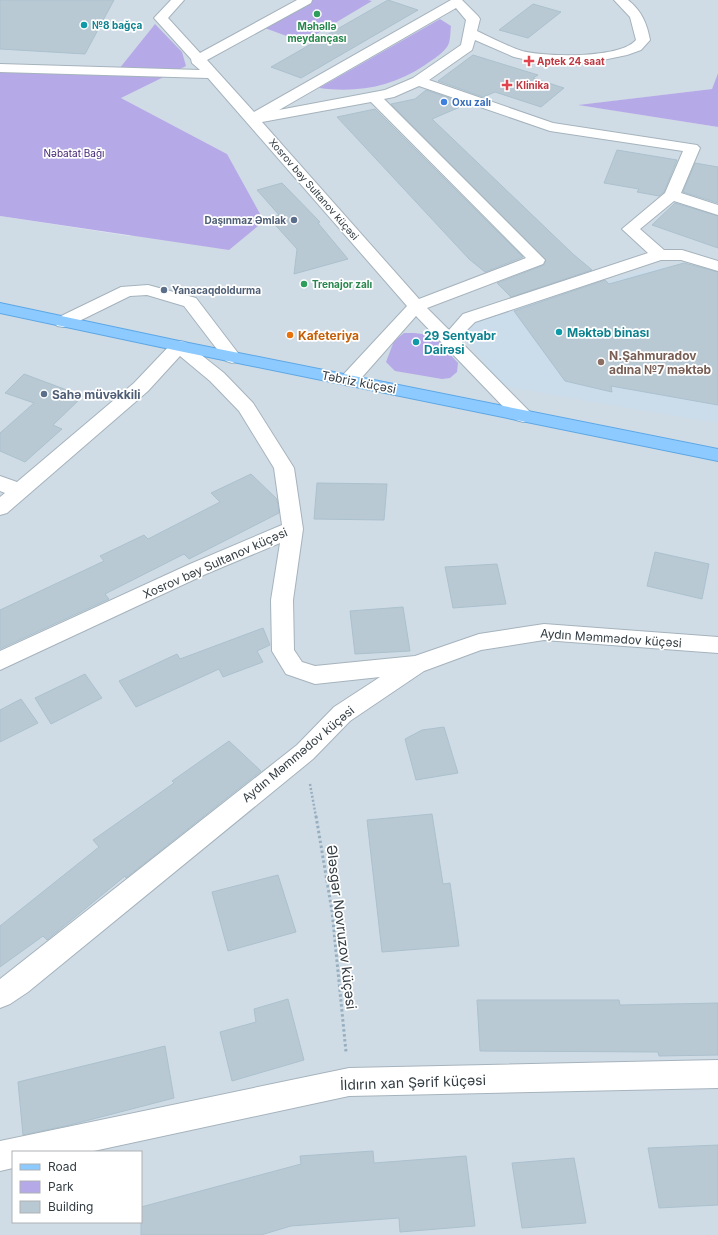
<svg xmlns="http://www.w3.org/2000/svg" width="718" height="1235" viewBox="0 0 718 1235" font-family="Inter,sans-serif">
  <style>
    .residential { fill: #d0dce5; fill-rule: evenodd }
    .education { fill: #cbdceb }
    .green { fill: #b6a9e7 }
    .building { fill: #b8c9d3; stroke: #abc1ce }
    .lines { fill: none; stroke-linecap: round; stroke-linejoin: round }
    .minor-casing { stroke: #a5b3bd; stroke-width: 2 }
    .major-casing { stroke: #5da7e5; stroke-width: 2 }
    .path-far1 { stroke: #96aebf; stroke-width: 2.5; stroke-dasharray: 2 2; stroke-linecap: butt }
    .path { stroke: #96aebf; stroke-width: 3; stroke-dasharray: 2.5 2.5; stroke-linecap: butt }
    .minor { fill: #fff; fill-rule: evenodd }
    .major { fill: #8dcaff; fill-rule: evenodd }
    .leisure-dot { fill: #2e9e5b; stroke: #fff; stroke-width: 1.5 }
    .culture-dot { fill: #0f9aa8; stroke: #fff; stroke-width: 1.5 }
    .health-dot { fill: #e0444e; stroke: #fff; stroke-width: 1.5 }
    .shop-dot { fill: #3f7fe0; stroke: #fff; stroke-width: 1.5 }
    .service-dot { fill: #5c6f8a; stroke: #fff; stroke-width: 1.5 }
    .food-dot { fill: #e8710a; stroke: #fff; stroke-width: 1.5 }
    .education-dot { fill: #8d6e63; stroke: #fff; stroke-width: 1.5 }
    .labels { text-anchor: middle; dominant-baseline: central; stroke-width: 3.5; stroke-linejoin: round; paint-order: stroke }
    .far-culture-label { font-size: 10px; font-weight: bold; fill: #0d838f; stroke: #fff; text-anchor: start }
    .far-leisure-label { font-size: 10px; font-weight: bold; fill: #27864d; stroke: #fff }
    .far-health-label { font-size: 10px; font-weight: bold; fill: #be3a42; stroke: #fff; text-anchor: start }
    .far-shop-label { font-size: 10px; font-weight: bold; fill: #366cbe; stroke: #fff; text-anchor: start }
    .far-park-label { font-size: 10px; fill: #432674; stroke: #fff }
    .far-street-label { font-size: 10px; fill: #333d43; stroke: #fff }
    .far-service-label { font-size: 10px; font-weight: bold; fill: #4e5e75; stroke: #fff; text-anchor: end }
    .culture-label { font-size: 12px; font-weight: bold; fill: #0d838f; stroke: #fff; text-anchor: start }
    .food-label { font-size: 12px; font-weight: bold; fill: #c56008; stroke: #fff; text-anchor: start }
    .education-label { font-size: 12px; font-weight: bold; fill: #785e54; stroke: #fff; text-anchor: start }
    .street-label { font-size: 12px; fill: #333d43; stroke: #fff }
    .service-label { font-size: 12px; font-weight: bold; fill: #4e5e75; stroke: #fff; text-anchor: start }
    .near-street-label { font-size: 14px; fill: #333d43; stroke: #fff }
  </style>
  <rect width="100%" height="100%" fill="#e2eaf1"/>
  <path class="residential" d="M0,0H718V73L712,89L580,105L718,127V1235H0V216L130,236L227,154L121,98L154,25L116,74L0,67ZM13,1152H141V1222H13Z"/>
  <path class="education" d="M678,266L718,279V423L501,386L467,339L466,328L471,320L654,268Z"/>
  <g class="green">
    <path d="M309,0H368L372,1L303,42L262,27Z"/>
    <path d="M440,19L451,26C450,33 451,41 447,47C442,54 432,60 425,65C393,87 357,93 319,88Z"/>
    <path d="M155,24L182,52L186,66L121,98L227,154L264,221L229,250L0,216V67L115,74Z"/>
    <path d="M718,73V127L578,105L712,89Z"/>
    <path d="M404,333C437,332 438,341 458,363L457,372L450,378L442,379L395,371L386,362L394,341Z"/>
  </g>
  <g class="building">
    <path d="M0,0H114L85,54L0,49Z"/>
    <path d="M388,0L418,10L301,78L271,67Z"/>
    <path d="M533,4L561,12L528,38L499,30Z"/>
    <path d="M473,55L538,75L533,78L564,88L541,107L495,92L483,97L438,81Z"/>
    <path d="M426,90L467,104L432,119L573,254L592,270L511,297L497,283L544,265L546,260L391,104L415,99Z"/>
    <path d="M375,109L523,257L485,272L469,259L337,117Z"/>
    <path d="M617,150L677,160L664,192L659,196L637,192L639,189L604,183Z"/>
    <path d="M695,163L718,167V203L683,192Z"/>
    <path d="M282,183L320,222L318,223L348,259L294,274L297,249L269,218L279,215L257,190Z"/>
    <path d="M675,203L718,216V248L652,225Z"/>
    <path d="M684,263L718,272V405L611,386L612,392L565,381L514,311L605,280L609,284Z"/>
    <path d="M24,374L83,396L53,425L62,429L25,462L0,451V433L34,403L5,393Z"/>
    <path d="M251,474L277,499L279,513L189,559L184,554L105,594L109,599L0,649V610L104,561L100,556L144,535L148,539L220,502L211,493Z"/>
    <path d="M317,483L387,484L384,520L314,519Z"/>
    <path d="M655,552L709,564L702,599L647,586Z"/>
    <path d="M497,564L506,604L453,608L445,567Z"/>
    <path d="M403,607L410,651L355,654L350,611Z"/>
    <path d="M263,628L270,645L257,651L263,662L223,677L219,669L136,707L119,681L177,654L180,659Z"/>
    <path d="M85,674L102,698L51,724L35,698Z"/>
    <path d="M21,699L38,723L0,742V710Z"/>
    <path d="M444,727L458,773L416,780L405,739L422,730Z"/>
    <path d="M229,741L261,771L126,878L125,876L47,940L43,936L0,967V926L99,847L93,840L174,783L172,781Z"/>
    <path d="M432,814L443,884L450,883L459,946L382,952L367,820Z"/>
    <path d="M278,875L296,932L228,951L212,892Z"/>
    <path d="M288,999L304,1060L232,1081L220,1032L256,1022L254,1009Z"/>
    <path d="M477,1000H619L620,1005L718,1003V1055L659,1056L658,1052L480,1051Z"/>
    <path d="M165,1046L174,1098L70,1125L23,1135L18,1082Z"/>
    <path d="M718,1145V1205L659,1208L648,1148Z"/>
    <path d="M373,1151L374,1163L466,1156L475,1226L400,1232L399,1218L291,1226L261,1235H141V1207L301,1164L300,1156Z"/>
    <path d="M574,1158L586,1223L522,1228L512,1163Z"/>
  </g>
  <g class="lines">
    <g class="minor-casing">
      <g id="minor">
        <path d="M171,0H184L168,18L200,53L297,0H312L311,3L207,60L254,112L451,0H462L478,16L480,19L477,31C492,38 507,46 522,51C546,57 620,59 636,40L630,17L614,0H628C642,11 647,24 650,40L641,50L627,55L593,62L561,64L532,61L514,57L475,40L472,50L429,80L553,123L697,145L700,148L681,193L718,205V215L674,201L640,229L664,250H682L718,261V271L681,260H661L475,322L467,330L462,343L530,412L532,416L530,420L523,422L516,420L416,316L356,384L349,386L342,384L340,380L342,376L407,306L208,78L0,72V64L200,70L192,63L191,59L154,18ZM456,8L466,20L461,45L413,78L385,90L279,110ZM419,86L550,131L683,151L665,193L622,229L648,253L463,314L449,330L427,308L543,264L545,260L384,99L394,97ZM371,102L526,258L419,299L262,122Z"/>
        <path d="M148,285L196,298L241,357L238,361L232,363L226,361L184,306L147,295L130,296L69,326L63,327L57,326L54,322L57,318L121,287Z"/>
        <path d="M179,341L185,342L224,373L253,403L294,468L303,529L293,600L294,650L302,662L315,666L415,656L479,634L544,624L718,637V653L544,640L481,650L424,671L350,721L313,759L28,992L10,1004L0,1008V979L297,745L334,707L380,677L315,684L286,674L272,651L271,600L280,543L206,574L0,670V651L190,564L282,525L274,468L239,411L210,381L180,356L148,391L7,513L0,515V497L5,493L0,491V476L17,482L134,383L173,342Z"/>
        <path d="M718,1060V1088L349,1096L89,1152H13V1168L0,1171V1141L349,1068Z"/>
      </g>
    </g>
    <g class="major-casing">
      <path id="major" d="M0,303L179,341L718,449V461L179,351L0,313Z"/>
    </g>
    <path class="path-far1" d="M310,784L316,817"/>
    <path class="path" d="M316,816L332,911L346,1052"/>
    <use href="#minor" class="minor"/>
    <use href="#major" class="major"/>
  </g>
  <g class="leisure-dot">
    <circle cx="317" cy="14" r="4"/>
    <circle cx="304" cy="284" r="4"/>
  </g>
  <g class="culture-dot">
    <circle cx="84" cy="25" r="4"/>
    <circle cx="559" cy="332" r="4"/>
    <circle cx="416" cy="342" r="4"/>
  </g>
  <g class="health-dot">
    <path d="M527 55h4v4h4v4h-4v4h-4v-4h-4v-4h4z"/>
    <path d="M505 79h4v4h4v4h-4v4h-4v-4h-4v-4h4z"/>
  </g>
  <circle class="shop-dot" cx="444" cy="102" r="4"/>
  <g class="service-dot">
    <circle cx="294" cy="220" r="4"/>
    <circle cx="164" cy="290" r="4"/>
    <circle cx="44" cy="394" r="4"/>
  </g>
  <circle class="food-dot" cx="290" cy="335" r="4"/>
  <circle class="education-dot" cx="601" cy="362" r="4"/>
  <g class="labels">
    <g class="far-culture-label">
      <text x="92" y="25">№8 bağça</text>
    </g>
    <g class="far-leisure-label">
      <text x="317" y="26">Məhəllə<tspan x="317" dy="12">meydançası</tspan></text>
      <text x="312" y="284" text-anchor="start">Trenajor zalı</text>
    </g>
    <g class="far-health-label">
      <text x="537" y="61">Aptek 24 saat</text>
      <text x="516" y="85">Klinika</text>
    </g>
    <g class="far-shop-label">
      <text x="452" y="102">Oxu zalı</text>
    </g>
    <g class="far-park-label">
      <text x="74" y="153">Nəbatat Bağı</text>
    </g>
    <g class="far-street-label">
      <text transform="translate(314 189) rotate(49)">Xosrov bəy Sultanov küçəsi</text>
    </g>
    <g class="far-service-label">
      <text x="286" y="220">Daşınmaz Əmlak</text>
      <text x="172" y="290" text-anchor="start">Yanacaqdoldurma</text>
    </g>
    <g class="culture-label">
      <text x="567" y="332">Məktəb binası</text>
      <text x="424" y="335">29 Sentyabr<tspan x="424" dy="14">Dairəsi</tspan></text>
    </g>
    <g class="food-label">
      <text x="298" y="335">Kafeteriya</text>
    </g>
    <g class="education-label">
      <text x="609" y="355">N.Şahmuradov<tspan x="609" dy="14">adına №7 məktəb</tspan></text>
    </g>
    <g class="street-label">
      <text transform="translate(359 382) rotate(11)">Təbriz küçəsi</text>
      <text transform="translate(215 563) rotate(-24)">Xosrov bəy Sultanov küçəsi</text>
      <text transform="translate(611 638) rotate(4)">Aydın Məmmədov küçəsi</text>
      <text transform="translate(298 754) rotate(-40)">Aydın Məmmədov küçəsi</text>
    </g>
    <g class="service-label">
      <text x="52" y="394">Sahə müvəkkili</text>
    </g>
    <g class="near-street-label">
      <text transform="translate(342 927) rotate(83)">Ələsgər Novruzov küçəsi</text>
      <text transform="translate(413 1082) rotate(-2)">İldırın xan Şərif küçəsi</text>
    </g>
  </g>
  <rect x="12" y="1151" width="130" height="72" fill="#ffffff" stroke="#adb1b4"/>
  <rect x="20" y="1164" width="20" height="6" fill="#8dcaff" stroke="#adb1b4"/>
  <text x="48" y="1171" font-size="12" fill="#333d43">Road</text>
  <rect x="20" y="1181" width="20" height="12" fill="#b6a9e7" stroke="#adb1b4"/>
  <text x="48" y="1191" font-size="12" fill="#333d43">Park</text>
  <rect x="20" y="1201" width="20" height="12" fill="#b8c9d3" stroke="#adb1b4"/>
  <text x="48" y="1211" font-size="12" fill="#333d43">Building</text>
</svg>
